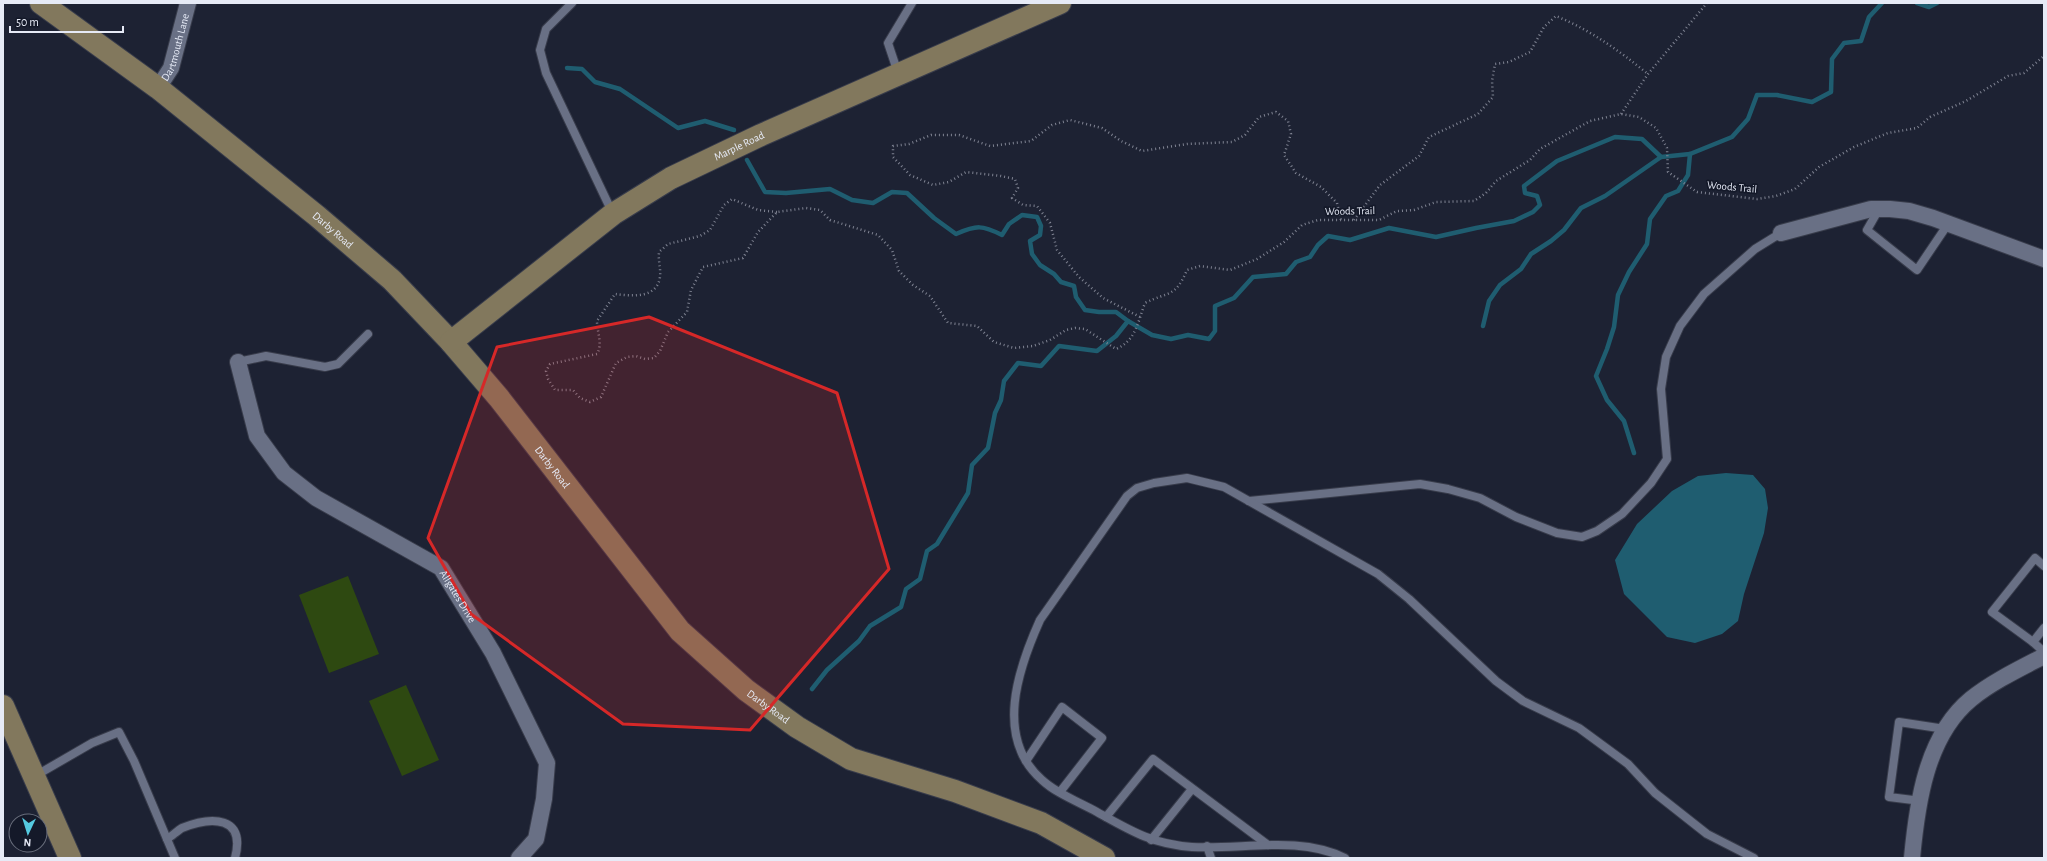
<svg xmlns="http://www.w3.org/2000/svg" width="2047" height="861" viewBox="0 0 2047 861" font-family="'Alegreya Sans',sans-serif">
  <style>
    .green { fill: #2e4911 }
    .water { fill: #1f5d70 }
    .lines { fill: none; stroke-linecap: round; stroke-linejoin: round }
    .stream { stroke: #1f5d70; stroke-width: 4.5 }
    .lane-casing { stroke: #383c4b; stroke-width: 10 }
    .street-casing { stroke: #383c4b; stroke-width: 18 }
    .secondary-casing { stroke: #383c4b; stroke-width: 24 }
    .path { stroke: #7f8392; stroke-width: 2.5; stroke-dasharray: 1 3; stroke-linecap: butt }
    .lane { stroke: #697085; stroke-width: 8 }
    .street { stroke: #697085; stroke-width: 16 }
    .secondary { stroke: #82785d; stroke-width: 22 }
    .marked { fill: #d62828; fill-opacity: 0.2; stroke: #d62828; stroke-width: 3; stroke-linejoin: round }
    .labels { text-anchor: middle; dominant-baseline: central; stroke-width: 3.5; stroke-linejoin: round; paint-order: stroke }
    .street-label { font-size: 11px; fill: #e6eaf6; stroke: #141929 }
  </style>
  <rect width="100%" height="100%" fill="#1d2233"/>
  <g class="green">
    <path d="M348,576L379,654L329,673L299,595Z"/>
    <path d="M406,685L439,760L402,776L369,701Z"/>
  </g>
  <path class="water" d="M1726,473L1753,475L1765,489L1768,508L1764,533L1744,594L1738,621L1722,634L1695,643L1667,637L1624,594L1615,560L1637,524L1672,491L1698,476Z"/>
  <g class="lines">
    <g class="stream">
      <path d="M1917,3L1929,7L1937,3"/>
      <path d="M567,68L582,69L595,82L620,89L678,128L705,121L734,130"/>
      <path d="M747,160L765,192L786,193L830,189L852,200L873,203L892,192L907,193L934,218L956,234C977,225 982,225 1002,235L1009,224L1022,215L1037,217L1041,226L1040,235L1030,241L1032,254L1040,265L1054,274L1061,282L1074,286L1076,297L1085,310L1099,312H1116L1128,321"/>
      <path d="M1483,326L1489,301L1500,285L1521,269L1531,254L1551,241L1564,230L1581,208L1605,196L1661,157"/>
      <path d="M1634,453L1624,421L1607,400L1596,376L1607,349L1614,327L1618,295L1629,272L1647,244L1650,219L1666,196L1678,191L1688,175L1690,154"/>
      <path d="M812,689L827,670L859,641L870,626L901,607L906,589L920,579L927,551L937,544L968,493L972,465L988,448L995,413L1001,400L1004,381L1018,363L1041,366L1059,346L1097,351L1116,336L1128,321L1152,335L1171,339L1188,335L1209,339L1215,331V306L1234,298L1253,277L1286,274L1296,262L1310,257L1318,245L1328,236L1350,240L1389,228L1436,237L1476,228L1514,221L1533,212L1540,205L1537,196L1525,193L1524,186L1557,161L1615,137L1642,139L1661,157L1690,154L1732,137L1748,119L1757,95H1777L1812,102L1831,92L1832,59L1844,43L1861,41L1869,17L1882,3"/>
    </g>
    <g class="lane-casing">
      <g id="lane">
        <path d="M572,3L546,29L540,50L546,73L613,214"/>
        <path d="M898,73L888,43L912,3"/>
        <path d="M1879,209L1867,230L1917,270L1948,224"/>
        <path d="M238,362L266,356L325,367L338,364L368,334"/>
        <path d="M1249,501L1420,484L1448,489L1480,498L1516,517L1557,533L1582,537L1597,531L1622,514L1651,483L1667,459L1661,389L1666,357L1680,326L1704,294L1755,249L1781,233"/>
        <path d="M2044,566L2035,558L1992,612L2033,642L2044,652"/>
        <path d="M2033,642L2044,628"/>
        <path d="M1026,761L1062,707L1102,738L1060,792"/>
        <path d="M35,776L92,743L119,732L134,761L175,858"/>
        <path d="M1921,801L1889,797L1899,722L1945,729"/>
        <path d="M1106,817L1153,759L1268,845"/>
        <path d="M167,839C172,836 177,831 182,828C212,816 246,816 235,858"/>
        <path d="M1151,840L1192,789"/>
        <path d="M1207,846L1211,858"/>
        <path d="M1345,858C1298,835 1242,850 1192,847C1152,844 1131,831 1097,812C1079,802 1057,794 1042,780C994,738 1018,669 1040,620L1127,496L1137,488L1154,483L1187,478L1224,487L1378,574L1409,599L1496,681L1523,701L1579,728L1628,764L1655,793L1707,834L1754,858"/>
      </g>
    </g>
    <g class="street-casing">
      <g id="street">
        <path id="s1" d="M158,88L171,68L188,3"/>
        <path d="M1781,233L1871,209H1890L1909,211L1933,218L2044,259"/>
        <path id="s2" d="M238,362L257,436L284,473L316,498L441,568L493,653L547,763L544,799L536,839L519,858"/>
        <path d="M1912,858C1917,804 1926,736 1971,699C1992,682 2019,669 2044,656"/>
      </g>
    </g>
    <g class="secondary-casing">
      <g id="secondary">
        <path id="s3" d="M41,3L158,88L317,216L392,280L451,342L499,398L680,631L746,690L797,727L851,759L955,791L1041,823L1104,858"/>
        <path id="s4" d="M451,342L613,214L671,178L761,135L1060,3"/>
        <path d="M3,706L70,858"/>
      </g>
    </g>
    <g class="path">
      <path d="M1621,114L1648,74L1707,3"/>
      <path d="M777,212L758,210L732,199L724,205L710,230L700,236L668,244L659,252C658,261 661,268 660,277C657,299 631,296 615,294L597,321C597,333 603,343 597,354L550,364L546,371L548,379L555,390H573L580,398L590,402L601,397L616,363L627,357L636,356L645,359L654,358L660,351L668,332L687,312L691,290L703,267L743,258L758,232L777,212L806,208L820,210L830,220L878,235L892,250L899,271L913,285L930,296L948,323L977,326L994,342L1014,348L1033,346L1050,340L1066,330L1075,328L1085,329L1116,349C1136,341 1138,321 1145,303C1169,291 1175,298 1187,270L1200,266L1230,270L1257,259L1284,242L1302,225L1318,220H1379L1397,211L1414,210L1436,202L1474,201L1486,193L1496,181L1530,160L1540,149L1590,121L1621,114L1639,117L1656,128L1667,148L1668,172L1697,192L1757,199L1776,196L1795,189L1819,167L1854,147L1888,133L1917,128L1930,117L1966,101L2008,76L2024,73L2044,56"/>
      <path d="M1354,220L1380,185L1419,156L1429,137L1478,114L1493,97L1492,81L1495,64L1509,62L1530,52L1544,27L1556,16C1592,31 1618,50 1648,74"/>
      <path d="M1140,317L1103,298L1079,277L1057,250L1050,223L1037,206L1023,205L1012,198L1018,188L1015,179L1001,176L966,172L949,182L933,185L910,175L893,157V146L909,144L931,135H959L990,146L1031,141L1052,125L1070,120L1102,128L1121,141L1142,151L1187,144L1232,142L1245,135L1259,117L1276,112L1288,121L1291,134L1284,155L1296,173L1321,187L1337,203L1341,220"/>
    </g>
    <use href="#lane" class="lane"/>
    <use href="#street" class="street"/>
    <use href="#secondary" class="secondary"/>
  </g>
  <path class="marked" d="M649,317L837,393L889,569L750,730L623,724L471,614L428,538L497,347Z"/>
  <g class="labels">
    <g class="street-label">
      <text stroke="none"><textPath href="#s1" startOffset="45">Dartmouth Lane</textPath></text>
      <text stroke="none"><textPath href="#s4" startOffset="350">Marple Road</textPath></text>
      <text transform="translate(1732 187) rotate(5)">Woods Trail</text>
      <text transform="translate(1350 211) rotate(-1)">Woods Trail</text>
      <text stroke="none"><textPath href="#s3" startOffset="370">Darby Road</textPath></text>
      <text stroke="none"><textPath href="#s3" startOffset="694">Darby Road</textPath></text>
      <text stroke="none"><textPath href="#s2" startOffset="339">Allgates Drive</textPath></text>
      <text stroke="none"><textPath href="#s3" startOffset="1018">Darby Road</textPath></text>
    </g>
  </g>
  <rect width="2047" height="861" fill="none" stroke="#e6eaf6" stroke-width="8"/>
  <g transform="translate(28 833) rotate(184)"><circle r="19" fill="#141929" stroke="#686d7b"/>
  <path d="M0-3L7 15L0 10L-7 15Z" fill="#55cae0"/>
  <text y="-6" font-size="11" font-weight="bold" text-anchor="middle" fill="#e6eaf6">N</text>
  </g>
  <path d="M10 26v6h113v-6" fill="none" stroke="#e6eaf6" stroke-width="2"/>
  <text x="16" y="26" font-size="12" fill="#e6eaf6" stroke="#141929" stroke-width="3" paint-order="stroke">50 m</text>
</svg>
